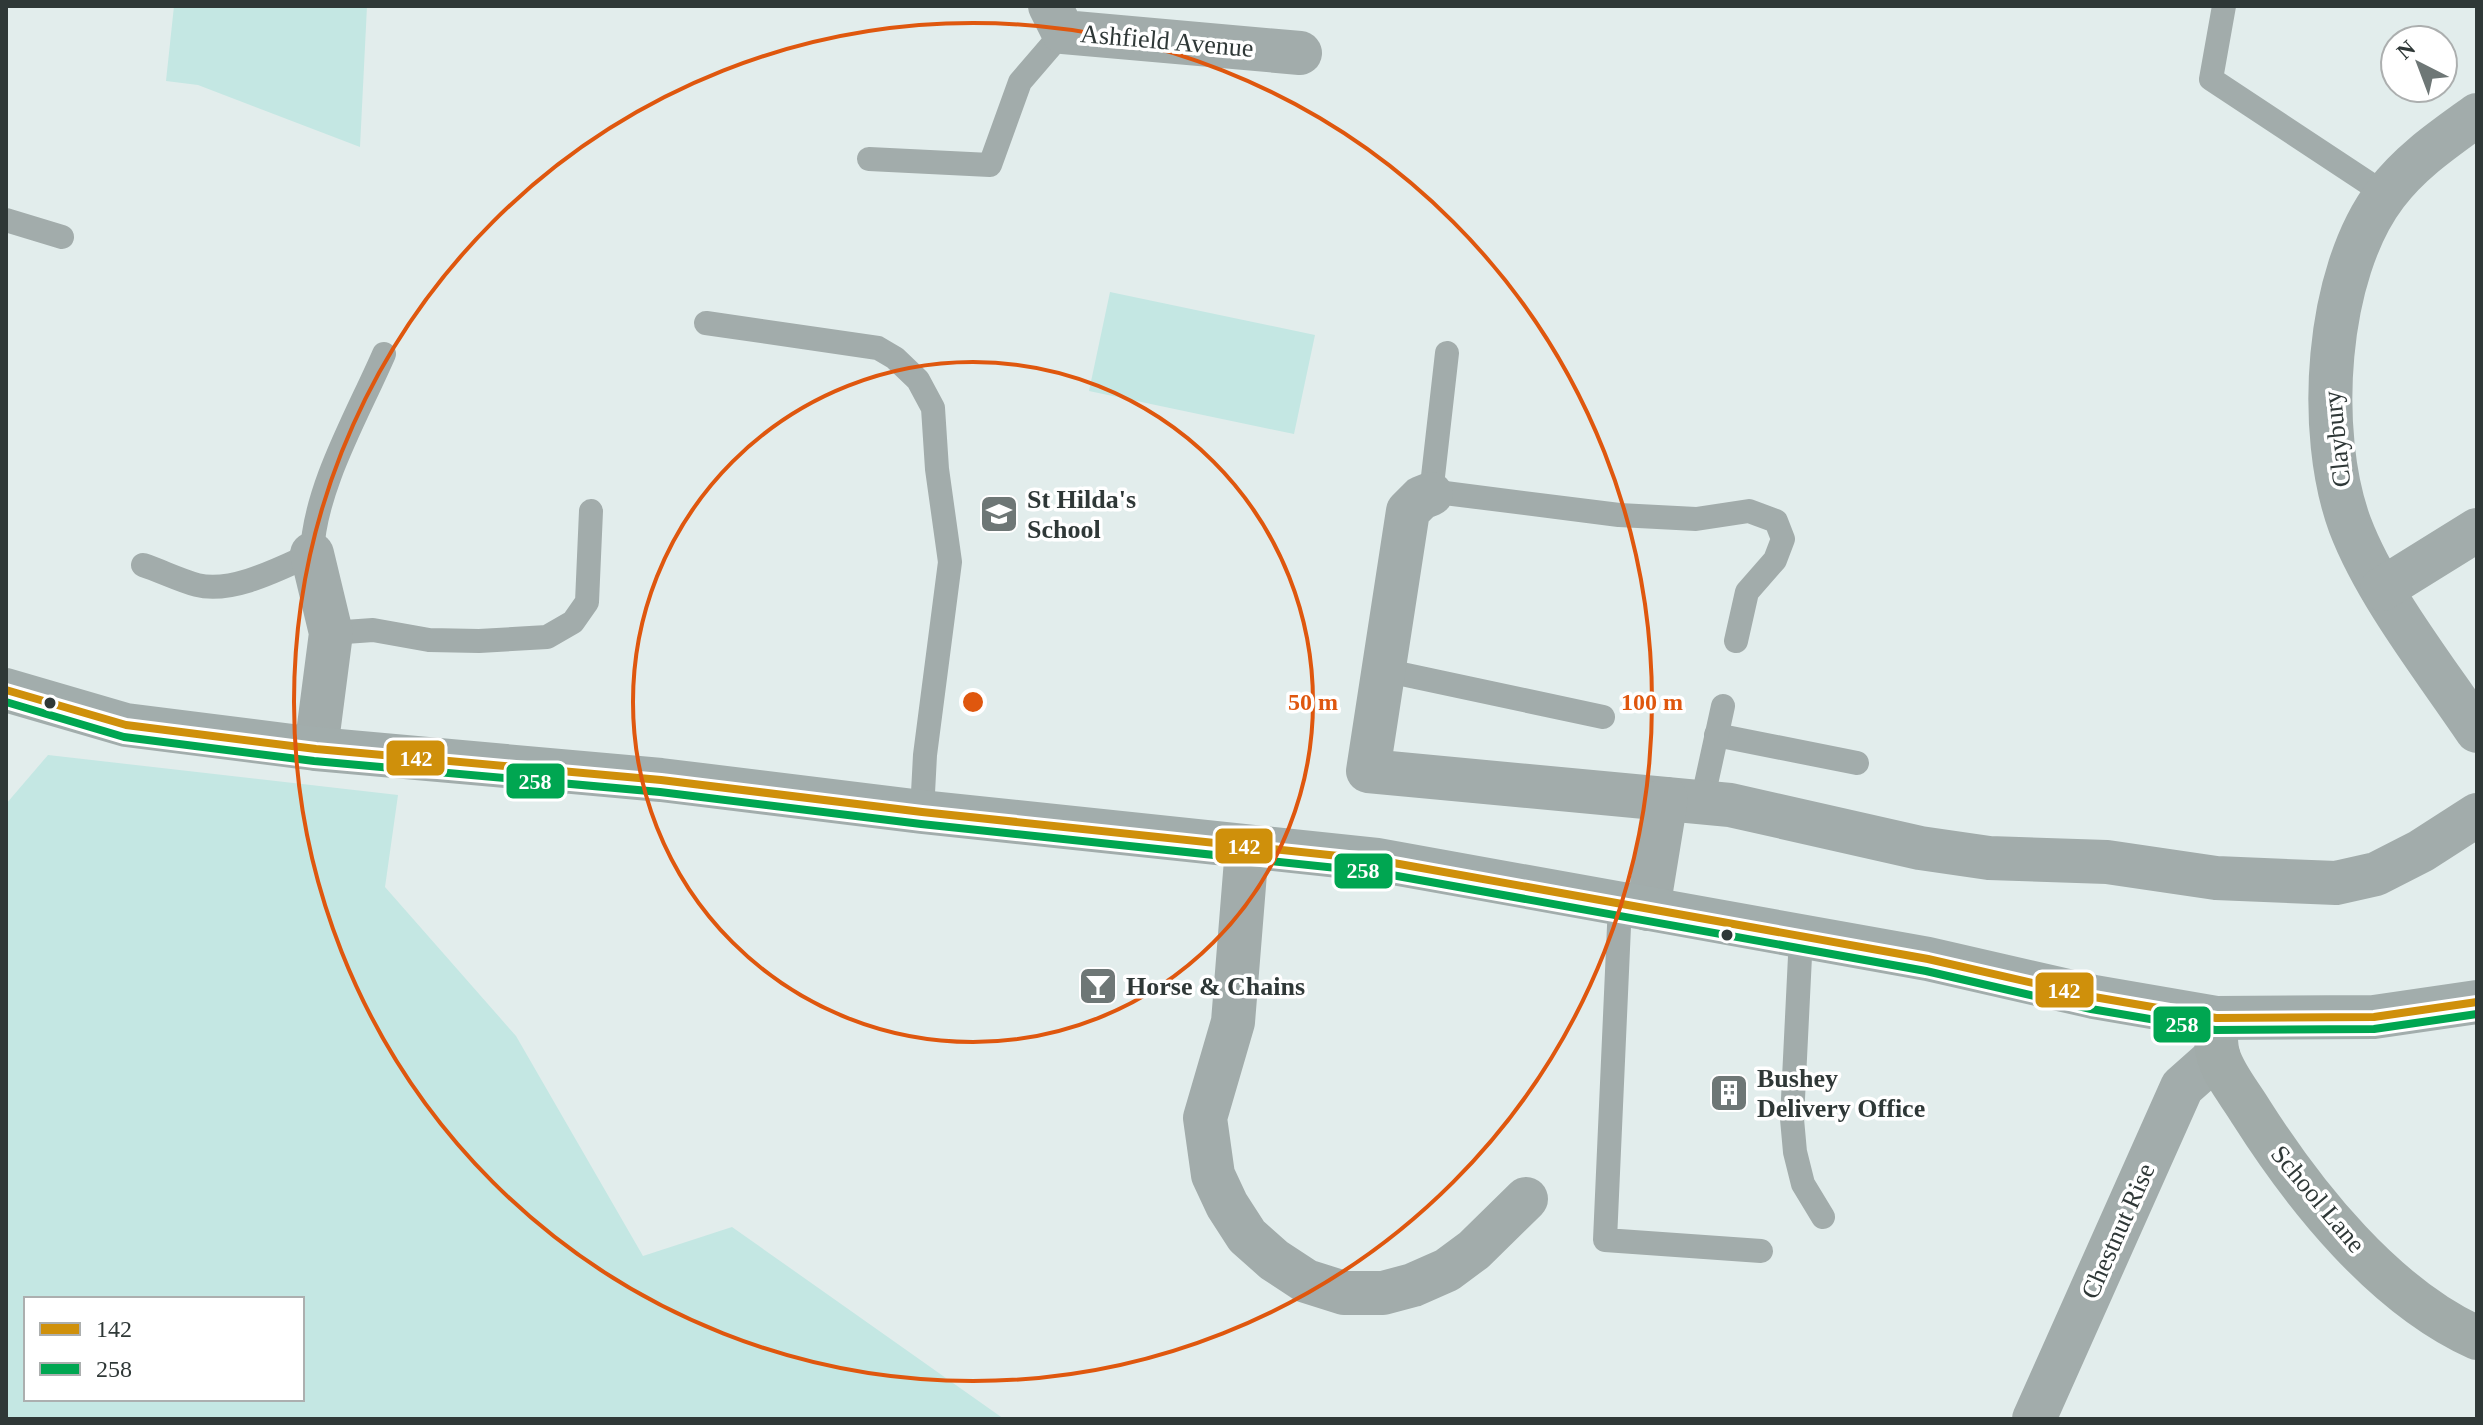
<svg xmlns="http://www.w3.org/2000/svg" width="2483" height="1425" viewBox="0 0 2483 1425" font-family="Georgia,serif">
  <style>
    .green { fill: #c4e7e3; fill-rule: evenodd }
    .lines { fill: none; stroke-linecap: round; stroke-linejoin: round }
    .lane { stroke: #a2acab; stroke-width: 24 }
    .street { stroke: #a2acab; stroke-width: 44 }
    .secondary { stroke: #a1aba9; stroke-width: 44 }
    .primary { stroke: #a2adac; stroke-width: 44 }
    .bus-1-casing { stroke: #fff; stroke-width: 14 }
    .bus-2-casing { stroke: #fff; stroke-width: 14 }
    .bus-1 { stroke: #cf900b; stroke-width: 8 }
    .bus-2 { stroke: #00a651; stroke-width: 8 }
    .ring { fill: none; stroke: #df570e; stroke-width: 4 }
    .bus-dot { fill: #2f3837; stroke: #fff; stroke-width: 3 }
    .labels { text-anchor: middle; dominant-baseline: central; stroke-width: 7; stroke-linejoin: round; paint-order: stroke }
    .street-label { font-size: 26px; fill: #2f3837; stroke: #fff }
    .poi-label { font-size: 26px; font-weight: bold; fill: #2f3837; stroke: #fff; text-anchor: start }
    .centre { fill: #df570e; stroke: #fff; stroke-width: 4 }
    .ring-label { font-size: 24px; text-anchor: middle; font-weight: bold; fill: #df570e; stroke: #fff; stroke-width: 7; stroke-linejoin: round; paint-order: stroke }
    .line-badge { stroke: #fff; stroke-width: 3 }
    .badge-label { font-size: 22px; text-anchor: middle; font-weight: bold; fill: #fff }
  </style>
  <rect width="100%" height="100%" fill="#e2edec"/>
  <g class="green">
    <path d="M174,6H367L360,147L198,85L166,81Z"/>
    <path d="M1110,292L1315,335L1294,434L1089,391Z"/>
    <path d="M48,755L398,795L385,887L516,1036L643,1256L732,1227L1004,1419H6V804ZM26,1299H302V1399H26Z"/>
  </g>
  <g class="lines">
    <g class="lane">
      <path d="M2224,6L2211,79L2385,194"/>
      <path d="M869,159L990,165L1020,82L1063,32"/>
      <path d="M6,220L62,237"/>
      <path d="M706,323L878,348L895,358L918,380L933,408L937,469L950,562L925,755L922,812"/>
      <path d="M1447,353L1431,494L1445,493L1619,515L1696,519L1749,511L1776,521L1783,539L1775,560L1747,592L1736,641"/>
      <path d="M143,565C161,571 179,580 197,585C232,594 281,568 312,554C314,489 358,414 384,354"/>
      <path d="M331,633L373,630L429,640L479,641L547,637L573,622L587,602L591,511"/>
      <path d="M1383,670L1603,717"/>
      <path d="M1716,735L1857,763"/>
      <path d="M1702,802L1723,706"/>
      <path d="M1620,904L1605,1240L1761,1251"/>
      <path d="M1801,936L1792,1119L1795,1152L1803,1184L1823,1217"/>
    </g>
    <g class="street">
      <path d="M1050,6L1063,32L1300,53"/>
      <path d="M2477,115C2444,139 2411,161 2386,194C2325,274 2316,433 2350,525C2376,594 2436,670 2477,731"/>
      <path d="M1431,494L1421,498L1408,511L1368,771L1730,805L1920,848L1989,858L2107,862L2216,878L2336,883L2376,874L2421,851L2477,815"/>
      <path d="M312,554L331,633L316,749"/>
      <path d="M2382,589L2477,530"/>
      <path d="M1247,848L1233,1022L1205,1118L1213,1175L1227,1205L1247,1236L1274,1260L1306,1281L1344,1293H1383L1413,1285L1447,1270L1474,1250L1526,1199"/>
      <path d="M1648,909L1666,799"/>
      <path d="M2034,1419L2182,1087L2218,1055"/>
    </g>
    <path class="secondary" d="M2216,1018C2216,1029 2215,1044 2218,1054C2223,1074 2241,1095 2251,1112C2305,1197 2384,1296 2477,1338"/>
    <path class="primary" d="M6,690L126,725L316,749L661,780L922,812L1377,860L1928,959L2094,997L2216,1018L2374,1017L2477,1002"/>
    <g class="bus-1-casing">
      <path id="bus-1" d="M6,690L126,725L316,749L661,780L922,812L1377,860L1928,959L2094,997L2216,1018L2374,1017L2477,1002"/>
    </g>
    <g class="bus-2-casing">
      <path id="bus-2" d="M6,702L124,737L314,761L660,792L921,824L1375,872L1926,971L2091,1009L2215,1030L2374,1029L2477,1014"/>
    </g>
    <use href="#bus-1" class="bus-1"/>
    <use href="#bus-2" class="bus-2"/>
  </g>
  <g class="ring">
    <circle cx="973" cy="702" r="340"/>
    <circle cx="973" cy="702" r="679"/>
  </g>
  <defs>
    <g id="school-square" transform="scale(2)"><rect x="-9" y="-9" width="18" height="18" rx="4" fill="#6e7776" stroke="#fff"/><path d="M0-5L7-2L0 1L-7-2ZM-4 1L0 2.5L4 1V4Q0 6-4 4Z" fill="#fff"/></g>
    <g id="bar-square" transform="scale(2)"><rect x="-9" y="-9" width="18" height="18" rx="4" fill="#6e7776" stroke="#fff"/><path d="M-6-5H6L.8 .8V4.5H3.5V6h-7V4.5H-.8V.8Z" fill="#fff"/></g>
    <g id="building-square" transform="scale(2)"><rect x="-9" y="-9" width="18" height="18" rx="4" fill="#6e7776" stroke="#fff"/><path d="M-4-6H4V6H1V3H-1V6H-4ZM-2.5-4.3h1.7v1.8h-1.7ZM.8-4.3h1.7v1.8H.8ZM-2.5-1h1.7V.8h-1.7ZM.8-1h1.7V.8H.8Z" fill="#fff"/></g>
  </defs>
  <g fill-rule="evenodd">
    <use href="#school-square" x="999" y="514"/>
    <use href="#bar-square" x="1098" y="986"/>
    <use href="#building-square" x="1729" y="1093"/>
  </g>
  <g class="bus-dot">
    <circle cx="50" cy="703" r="7"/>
    <circle cx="1727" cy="935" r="7"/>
  </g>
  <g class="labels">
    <g class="street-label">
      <text transform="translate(1167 41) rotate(5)">Ashfield Avenue</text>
      <text transform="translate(2337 439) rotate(-96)">Claybury</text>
      <text transform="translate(2318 1199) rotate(50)">School Lane</text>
      <text transform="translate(2118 1231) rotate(-66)">Chestnut Rise</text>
    </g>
    <g class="poi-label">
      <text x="1027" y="499">St Hilda's<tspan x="1027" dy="30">School</tspan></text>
      <text x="1126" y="986">Horse &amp; Chains</text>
      <text x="1757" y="1078">Bushey<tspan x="1757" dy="30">Delivery Office</tspan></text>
    </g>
  </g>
  <circle cx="973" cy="702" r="12" class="centre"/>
  <g class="ring-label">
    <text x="1313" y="710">50 m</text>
    <text x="1652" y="710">100 m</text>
  </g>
  <g class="line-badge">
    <rect x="385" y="739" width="61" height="38" rx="8" fill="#cf900b"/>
    <rect x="505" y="762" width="61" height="38" rx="8" fill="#00a651"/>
    <rect x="1214" y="827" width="60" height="38" rx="8" fill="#cf900b"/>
    <rect x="1333" y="852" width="61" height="38" rx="8" fill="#00a651"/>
    <rect x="2034" y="971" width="61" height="38" rx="8" fill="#cf900b"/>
    <rect x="2152" y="1005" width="60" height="39" rx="8" fill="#00a651"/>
  </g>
  <g class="badge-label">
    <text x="416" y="766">142</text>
    <text x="535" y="789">258</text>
    <text x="1244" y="854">142</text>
    <text x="1363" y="878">258</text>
    <text x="2064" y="998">142</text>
    <text x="2182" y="1032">258</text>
  </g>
  <rect width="2483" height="1425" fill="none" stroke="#2f3837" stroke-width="16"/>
  <rect x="24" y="1297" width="280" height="104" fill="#ffffff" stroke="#acafaf" stroke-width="2"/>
  <rect x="40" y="1323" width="40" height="12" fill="#cf900b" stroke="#acafaf" stroke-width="2"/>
  <text x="96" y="1337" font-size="24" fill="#2f3837">142</text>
  <rect x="40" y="1363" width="40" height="12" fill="#00a651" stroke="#acafaf" stroke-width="2"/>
  <text x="96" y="1377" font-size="24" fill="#2f3837">258</text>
  <g transform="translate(2419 64) rotate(318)"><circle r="38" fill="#ffffff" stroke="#acafaf" stroke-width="2"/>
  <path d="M0-6L14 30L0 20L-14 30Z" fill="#6e7776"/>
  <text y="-12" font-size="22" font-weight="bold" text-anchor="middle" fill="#2f3837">N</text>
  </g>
</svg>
